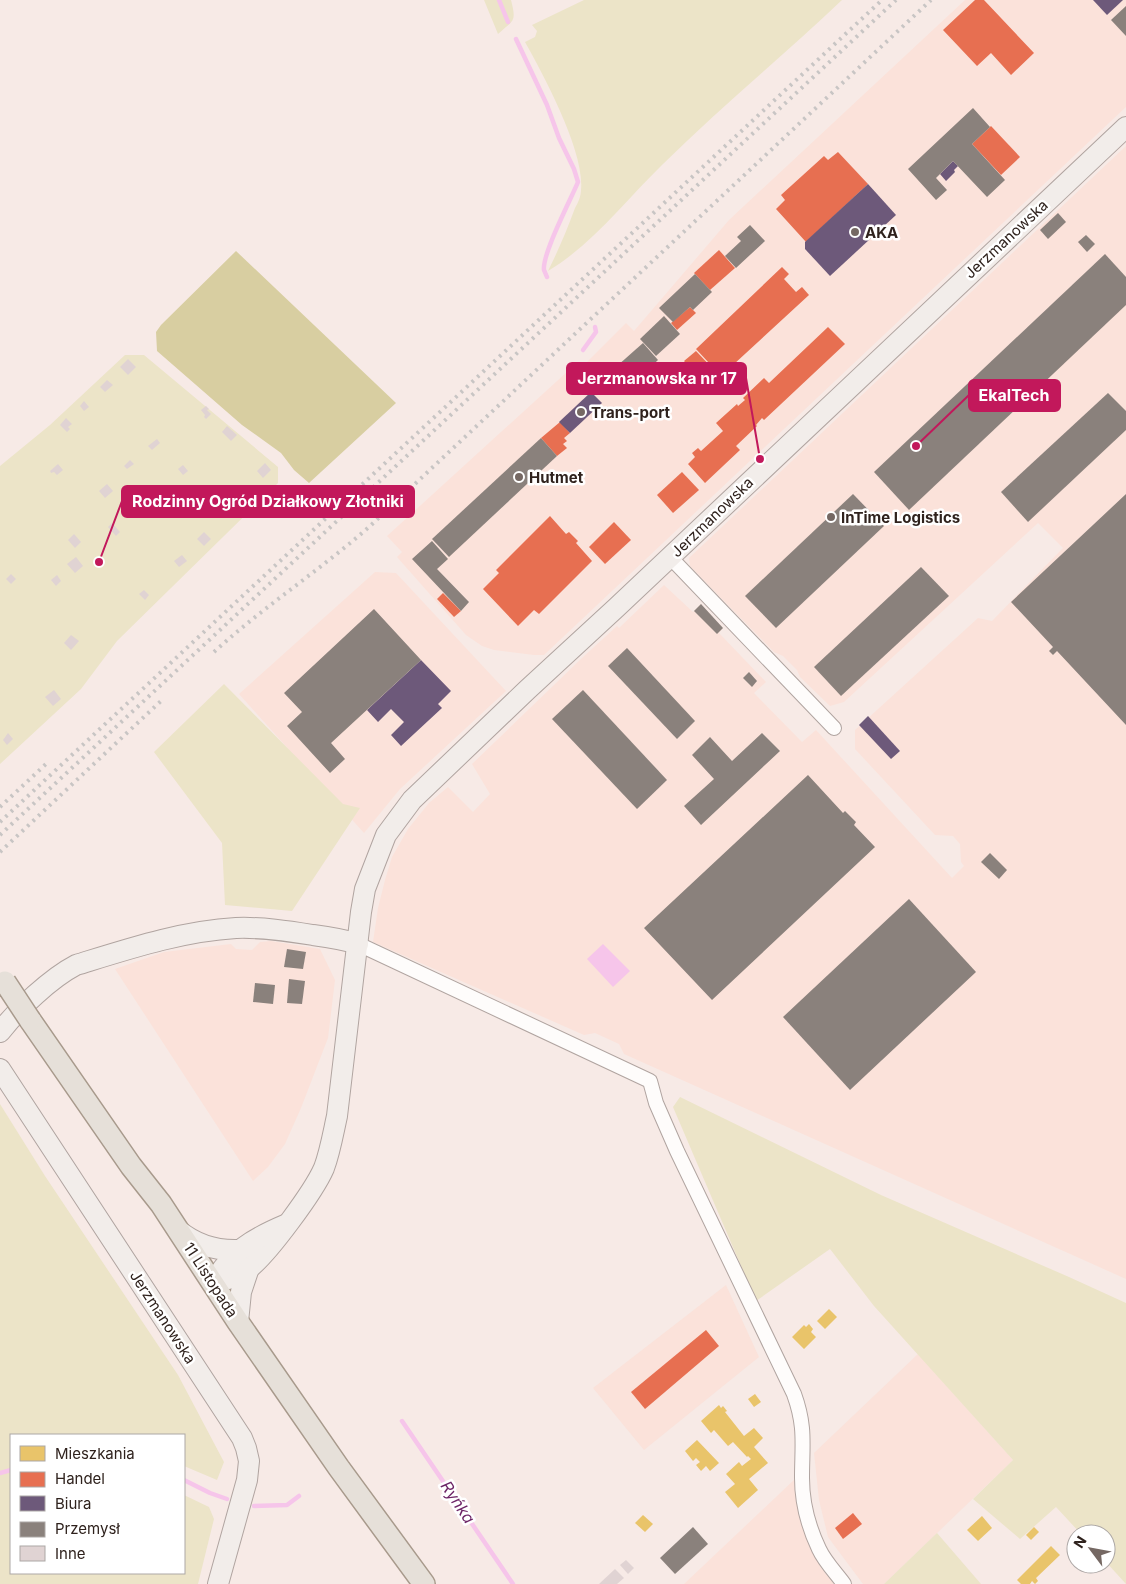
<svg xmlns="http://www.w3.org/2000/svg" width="1126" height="1584" viewBox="0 0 1126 1584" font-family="Inter,sans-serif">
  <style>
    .built { fill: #fbe2da }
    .green { fill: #ece4c8 }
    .forest { fill: #d8cea1 }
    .water { fill: #f6c5ea }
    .homes { fill: #e9c46a }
    .shops { fill: #e76f51 }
    .offices { fill: #6d597a }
    .industry { fill: #8a817c }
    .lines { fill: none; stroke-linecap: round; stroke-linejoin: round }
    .stream { stroke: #f6c5ea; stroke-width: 4.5 }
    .building { fill: #e0d3d3 }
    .street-casing { stroke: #b0a4a0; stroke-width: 16 }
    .secondary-casing { stroke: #b0a4a0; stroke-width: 22 }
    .primary-casing { stroke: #a89a8c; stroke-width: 24 }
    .street { stroke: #fefcfb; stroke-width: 14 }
    .secondary { stroke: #f2edea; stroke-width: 20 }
    .primary { stroke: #e6e0d9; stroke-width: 21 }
    .rail { stroke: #c8c5c4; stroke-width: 4; stroke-dasharray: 2.5 5; stroke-linecap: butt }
    .primary-bridge-casing { stroke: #a89a8c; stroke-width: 24; stroke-linecap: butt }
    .primary-bridge { stroke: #e6e0d9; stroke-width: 21 }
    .poi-dot { fill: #756863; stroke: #fff; stroke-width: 2 }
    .labels { text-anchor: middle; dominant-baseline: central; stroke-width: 5; stroke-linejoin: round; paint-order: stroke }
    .poi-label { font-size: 15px; font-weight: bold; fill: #2f221d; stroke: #fff; text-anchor: start }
    .street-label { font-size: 15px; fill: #2f221d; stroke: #fff }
    .water-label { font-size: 16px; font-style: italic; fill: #6d2567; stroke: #fff }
    .leader { fill: none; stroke: #c2185b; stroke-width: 2 }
    .callout-dot { fill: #c2185b; stroke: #fff; stroke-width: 2 }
    .callout { fill: #c2185b; stroke: #c2185b; stroke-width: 2 }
    .callout-label { font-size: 16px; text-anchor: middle; font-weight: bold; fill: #fff }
  </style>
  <rect width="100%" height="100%" fill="#f7eae6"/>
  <g class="built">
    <path d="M965,0H1126V107L544,655H534L494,650L482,646L466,635L397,557L402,552L387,536L568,371L573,376L626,323L634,331L729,220Z"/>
    <path d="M1126,146V1279L624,1054L619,1044L595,1033L584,1035L373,942L378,908L385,880L392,857L408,829L429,803L448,787L473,812L490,794L472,764L582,658L617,626L619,628L664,585L693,612L701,604L723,628L719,633L766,682L754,693L802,742L816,730L952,878L964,866L961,862L960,844L953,836L935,835L855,749V730L978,618L992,621L1063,548L1038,523L844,702L830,706L800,677L797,670L783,656L774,652L717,594L690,566L689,558Z"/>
    <path d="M375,572L396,573L506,691L400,789L364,833L239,694Z"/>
    <path d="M271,941L320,949L335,980L328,1038L301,1108L285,1144L268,1167L253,1181L115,969L164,952L231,944L236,949L252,950L260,942Z"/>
    <path d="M726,1285L759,1357L644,1450L593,1388Z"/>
    <path d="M918,1354L1013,1460L884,1584H863L828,1537L819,1500L814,1453Z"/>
    <path d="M796,1478L807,1539L821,1568L834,1584H684Z"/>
  </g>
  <g class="green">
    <path d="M484,0H511C517,23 513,20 498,34Z"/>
    <path d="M584,0H842C783,56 720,108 662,165C625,201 593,244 548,271C558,251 567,230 575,208C578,203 581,196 581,190C585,152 544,76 525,42L535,37L537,31L532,25Z"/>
    <path d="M125,355H144L278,467V483L117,641L81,689L0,764V466L50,425Z"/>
    <path d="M224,684L343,804L360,808L292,911L225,905L222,843L154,752Z"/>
    <path d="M680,1097L881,1195L1069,1277L1126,1303V1584L1106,1562V1534H1081L1056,1507L1020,1539L973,1499L1013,1460L874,1306L830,1249L756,1301L673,1107Z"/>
    <path d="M0,1104L45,1176L178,1375L224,1462L217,1480L184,1466V1435H11V1573H184V1495L209,1507L214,1519L198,1584H0Z"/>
    <path d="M937,1533L981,1584H884Z"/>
  </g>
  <path class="forest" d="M236,251L396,403L309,483L294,470L281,453L242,425L157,351L156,332L161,325Z"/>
  <path class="water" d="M603,944L630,971L613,987L587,959Z"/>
  <g class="homes">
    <path d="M829,1309L837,1317L825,1329L817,1321Z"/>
    <path d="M809,1324L813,1329L811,1332L816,1337L804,1349L792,1337L804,1325L806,1327Z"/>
    <path d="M755,1394L761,1402L754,1407L748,1399Z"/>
    <path d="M719,1405L721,1408L723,1406L727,1411L725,1412L744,1436L754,1428L763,1438L754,1447L768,1463L749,1479L758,1490L738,1508L725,1492L735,1484L726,1474L739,1462L742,1466L751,1459L748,1456L747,1457L733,1442L728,1446L714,1430L711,1433L701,1421Z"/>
    <path d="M697,1440L719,1463L710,1471L706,1466L701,1471L696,1465L700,1462L696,1458L693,1461L685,1451Z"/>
    <path d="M643,1515L653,1524L645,1532L635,1523Z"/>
    <path d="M982,1516L992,1528L978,1541L967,1530Z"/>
    <path d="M1034,1527L1039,1532L1031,1540L1026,1535Z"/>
    <path d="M1051,1546L1060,1555L1036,1578L1038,1581L1035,1584L1032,1581L1030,1584H1021L1017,1580Z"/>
  </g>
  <g class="shops">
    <path d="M975,0H984L1034,53L1011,75L991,53L977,66L943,30Z"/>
    <path d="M991,126L1020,157L1001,175L972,144Z"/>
    <path d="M838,152L868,184L806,242L776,209L785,200L781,195L824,156L828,160Z"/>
    <path d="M719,250L735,268L710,290L694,273Z"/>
    <path d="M782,267L789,274L784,279L796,292L802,287L809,295L721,376L696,349Z"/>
    <path d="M690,307L696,313L677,330L671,323Z"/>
    <path d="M828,327L845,344L764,420L762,418L756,425L757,426L736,446L740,450L705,483L688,464L695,457L692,453L698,448L701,451L723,431L716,423L737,404L738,406L745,400L743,398L764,378L769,383Z"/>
    <path d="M696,351L717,373L705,385L684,361Z"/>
    <path d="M560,422L570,433L564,438L567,441L563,444L567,448L557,456L541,438Z"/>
    <path d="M682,472L699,490L673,513L657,495Z"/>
    <path d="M550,516L566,534L569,532L578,541L576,543L592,561L539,614L534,610L518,626L483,589L499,573L496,570Z"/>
    <path d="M614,522L631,540L605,564L589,547Z"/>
    <path d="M443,593L461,611L454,617L437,599Z"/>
    <path d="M706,1330L719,1346L645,1409L631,1392Z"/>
    <path d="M853,1513L862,1524L843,1539L835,1528Z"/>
  </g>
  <g class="offices">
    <path d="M1093,0H1123L1107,15Z"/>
    <path d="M953,161L958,166L954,170L955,172L946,181L940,174Z"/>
    <path d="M868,184L896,215L830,276L805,249V242Z"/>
    <path d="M591,392L602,403L570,433L559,422Z"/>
    <path d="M421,660L451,691L438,704L442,708L401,746L391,735L404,722L391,709L378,722L367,710Z"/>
    <path d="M868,716L900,751L891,759L859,725Z"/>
  </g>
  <g class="industry">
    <path d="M1126,6V36L1111,20Z"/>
    <path d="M973,108L990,127L972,144L1005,180L987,197L953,161L936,178L947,190L936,200L908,169Z"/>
    <path d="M1058,213L1066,222L1048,239L1040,230Z"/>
    <path d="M750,225L765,241L736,268L725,256L741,241L737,237Z"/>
    <path d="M1086,235L1095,244L1087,252L1078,242Z"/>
    <path d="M1105,254L1126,277V305L909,510L874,472Z"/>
    <path d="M695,274L712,292L693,310L690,307L673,322L659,308Z"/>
    <path d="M664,316L680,334L656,356L640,339Z"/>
    <path d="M643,343L658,360L633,383L617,366Z"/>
    <path d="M1108,393L1126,411V430L1028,522L1001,492Z"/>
    <path d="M541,438L557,456L449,557L432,539Z"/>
    <path d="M853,494L884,526L776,628L745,596Z"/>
    <path d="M1126,494V725L1057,651L1053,655L1049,651L1053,647L1011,602Z"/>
    <path d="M432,541L448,559L437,569L469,602L461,611L412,559Z"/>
    <path d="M921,567L949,596L841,696L814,667Z"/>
    <path d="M701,604L723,628L717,634L694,611Z"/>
    <path d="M374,609L421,660L331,743L345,759L330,773L287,726L302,712L284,693Z"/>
    <path d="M627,648L695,721L677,739L608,666Z"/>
    <path d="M749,672L757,681L752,687L743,678Z"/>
    <path d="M583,690L667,780L637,809L552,719Z"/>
    <path d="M762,733L780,751L701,825L684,806L714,779L692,755L710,737L732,761Z"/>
    <path d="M808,775L843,813L845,811L856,822L854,825L875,847L712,1000L644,928Z"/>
    <path d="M990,853L1007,870L999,879L981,862Z"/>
    <path d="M909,899L976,972L850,1090L783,1017Z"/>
    <path d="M287,949L306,952L303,969L284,967Z"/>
    <path d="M289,979L305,981L302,1004L287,1003Z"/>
    <path d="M255,983L275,985L273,1004L253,1002Z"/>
    <path d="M693,1527L708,1544L675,1574L660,1558Z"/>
  </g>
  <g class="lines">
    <g class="stream">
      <path d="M499,0L508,22"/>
      <path d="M516,39L547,105L559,138L574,169L578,182C571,199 542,254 544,270C545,272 546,275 547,277"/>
      <path d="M583,350L596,332L595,327"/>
      <path d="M402,1421L513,1584"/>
      <path d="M0,1473L11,1470"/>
      <path d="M184,1480L210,1493L227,1499"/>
      <path d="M254,1506L287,1505L299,1496"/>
    </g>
  </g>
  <g class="building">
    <path d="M128,359L136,367L128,375L120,367Z"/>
    <path d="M107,380L113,385L105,392L100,387Z"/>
    <path d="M84,401L89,407L84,411L80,406Z"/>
    <path d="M206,406L209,409L207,410L211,414L206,419L204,417L205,415L201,410Z"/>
    <path d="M66,418L72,424L68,427L70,429L67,432L60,425Z"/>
    <path d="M227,426L237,435L231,441L222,432Z"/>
    <path d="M157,439L160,443L152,450L148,446Z"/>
    <path d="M130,460L134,464L127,469L124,466Z"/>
    <path d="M265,463L271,470L263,478L257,471Z"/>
    <path d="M58,464L63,470L57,475L54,472L51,473L50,471Z"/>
    <path d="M183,465L188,471L183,475L178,469Z"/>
    <path d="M107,484L113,491L105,498L99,491Z"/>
    <path d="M112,523L120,532L116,536L108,527Z"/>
    <path d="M204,532L211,539L204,546L197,539Z"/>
    <path d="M74,534L81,542L75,548L68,540Z"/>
    <path d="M182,555L187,561L179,567L174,561Z"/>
    <path d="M76,557L83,566L75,573L67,564Z"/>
    <path d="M11,574L16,579L11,584L6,579Z"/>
    <path d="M57,575L61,581L56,586L51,580Z"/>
    <path d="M144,590L149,595L145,600L139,594Z"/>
    <path d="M71,635L79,641L71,650L64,643Z"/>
    <path d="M54,690L61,699L53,706L45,697Z"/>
    <path d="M8,733L13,739L7,745L3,740Z"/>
    <path d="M626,1560L634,1568L628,1574L620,1565Z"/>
    <path d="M615,1569L624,1578L617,1584H599Z"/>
  </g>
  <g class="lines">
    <g class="street-casing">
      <g id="street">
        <path d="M670,557L834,728"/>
        <path d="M358,944L650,1081L656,1103L677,1151L794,1394C806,1427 802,1445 802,1478C802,1502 809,1528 819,1549C825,1562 836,1573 844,1584"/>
      </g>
    </g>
    <g class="secondary-casing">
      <g id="secondary">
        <path d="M0,1032C18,1009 51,978 76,965C128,949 182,931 236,928C262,927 288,931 313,935C328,937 343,939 358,944"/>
        <path d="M0,1069L242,1438L246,1448L249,1461L247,1480L218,1584"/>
        <path d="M178,1230C196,1245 216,1251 239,1250"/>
        <path d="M213,1283C225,1280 238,1277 248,1269C268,1254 314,1191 324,1168C330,1152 333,1134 337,1116L361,912L365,889L386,835L412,800L527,690L616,608L1126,127"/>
        <path d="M213,1283C232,1251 252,1239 285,1225"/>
        <path d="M238,1322L241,1292L249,1268"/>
      </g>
    </g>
    <g class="primary-casing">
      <path id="primary" d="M30,1020L131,1166L161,1204L238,1322L339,1468L424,1584"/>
    </g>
    <use href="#street" class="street"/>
    <use href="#secondary" class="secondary"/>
    <use href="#primary" class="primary"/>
    <g class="rail">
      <path d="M214,652C263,607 319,571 369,527L931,0"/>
      <path d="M0,807L46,764"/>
      <path d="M0,822L882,0"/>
      <path d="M0,835L896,0"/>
      <path d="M0,852L162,700"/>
    </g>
    <g class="primary-bridge-casing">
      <path id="primary-bridge" d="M5,982L30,1020"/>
    </g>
    <use href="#primary-bridge" class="primary-bridge"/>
  </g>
  <g class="poi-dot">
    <circle cx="855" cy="232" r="5"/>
    <circle cx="581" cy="412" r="5"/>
    <circle cx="519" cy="477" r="5"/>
    <circle cx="831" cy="517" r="5"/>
  </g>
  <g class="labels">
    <g class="poi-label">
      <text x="865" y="232">AKA</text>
      <text x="591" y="412">Trans-port</text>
      <text x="529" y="477">Hutmet</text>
      <text x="841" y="517">InTime Logistics</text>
    </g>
    <g class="street-label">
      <text transform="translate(1006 239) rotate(-43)">Jerzmanowska</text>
      <text transform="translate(712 517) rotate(-44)">Jerzmanowska</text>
      <text transform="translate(211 1280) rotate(57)">11 Listopada</text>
      <text transform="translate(163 1317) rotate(57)">Jerzmanowska</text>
    </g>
    <g class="water-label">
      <text transform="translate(458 1502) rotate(56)">Ryńka</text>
    </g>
  </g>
  <path class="leader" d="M760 459L746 378M916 446L969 395M99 562L122 501"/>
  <g class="callout-dot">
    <circle cx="760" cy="459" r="5"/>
    <circle cx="916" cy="446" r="5"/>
    <circle cx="99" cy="562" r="5"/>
  </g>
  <g class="callout">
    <rect x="567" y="363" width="179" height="31" rx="5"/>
    <rect x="969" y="380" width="91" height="31" rx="5"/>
    <rect x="122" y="486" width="292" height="31" rx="5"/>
  </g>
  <g class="callout-label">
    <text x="657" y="384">Jerzmanowska nr 17</text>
    <text x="1014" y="401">EkalTech</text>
    <text x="268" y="507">Rodzinny Ogród Działkowy Złotniki</text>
  </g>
  <rect x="10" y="1434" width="175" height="140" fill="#ffffff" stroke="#aca7a5"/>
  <rect x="20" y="1446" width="25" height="15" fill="#e9c46a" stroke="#aca7a5"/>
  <text x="55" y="1459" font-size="15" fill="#2f221d">Mieszkania</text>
  <rect x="20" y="1472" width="25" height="15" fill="#e76f51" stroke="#aca7a5"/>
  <text x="55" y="1484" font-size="15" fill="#2f221d">Handel</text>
  <rect x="20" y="1496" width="25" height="15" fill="#6d597a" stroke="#aca7a5"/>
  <text x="55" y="1509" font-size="15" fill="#2f221d">Biura</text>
  <rect x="20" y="1522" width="25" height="15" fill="#8a817c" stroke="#aca7a5"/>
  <text x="55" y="1534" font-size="15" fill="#2f221d">Przemysł</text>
  <rect x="20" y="1546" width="25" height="15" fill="#e0d3d3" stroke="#aca7a5"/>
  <text x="55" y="1559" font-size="15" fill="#2f221d">Inne</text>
  <g transform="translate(1091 1549) rotate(302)"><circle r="24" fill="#ffffff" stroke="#aca7a5"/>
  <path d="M0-4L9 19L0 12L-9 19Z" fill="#756863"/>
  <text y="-8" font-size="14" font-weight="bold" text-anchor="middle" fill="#2f221d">N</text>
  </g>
</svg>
